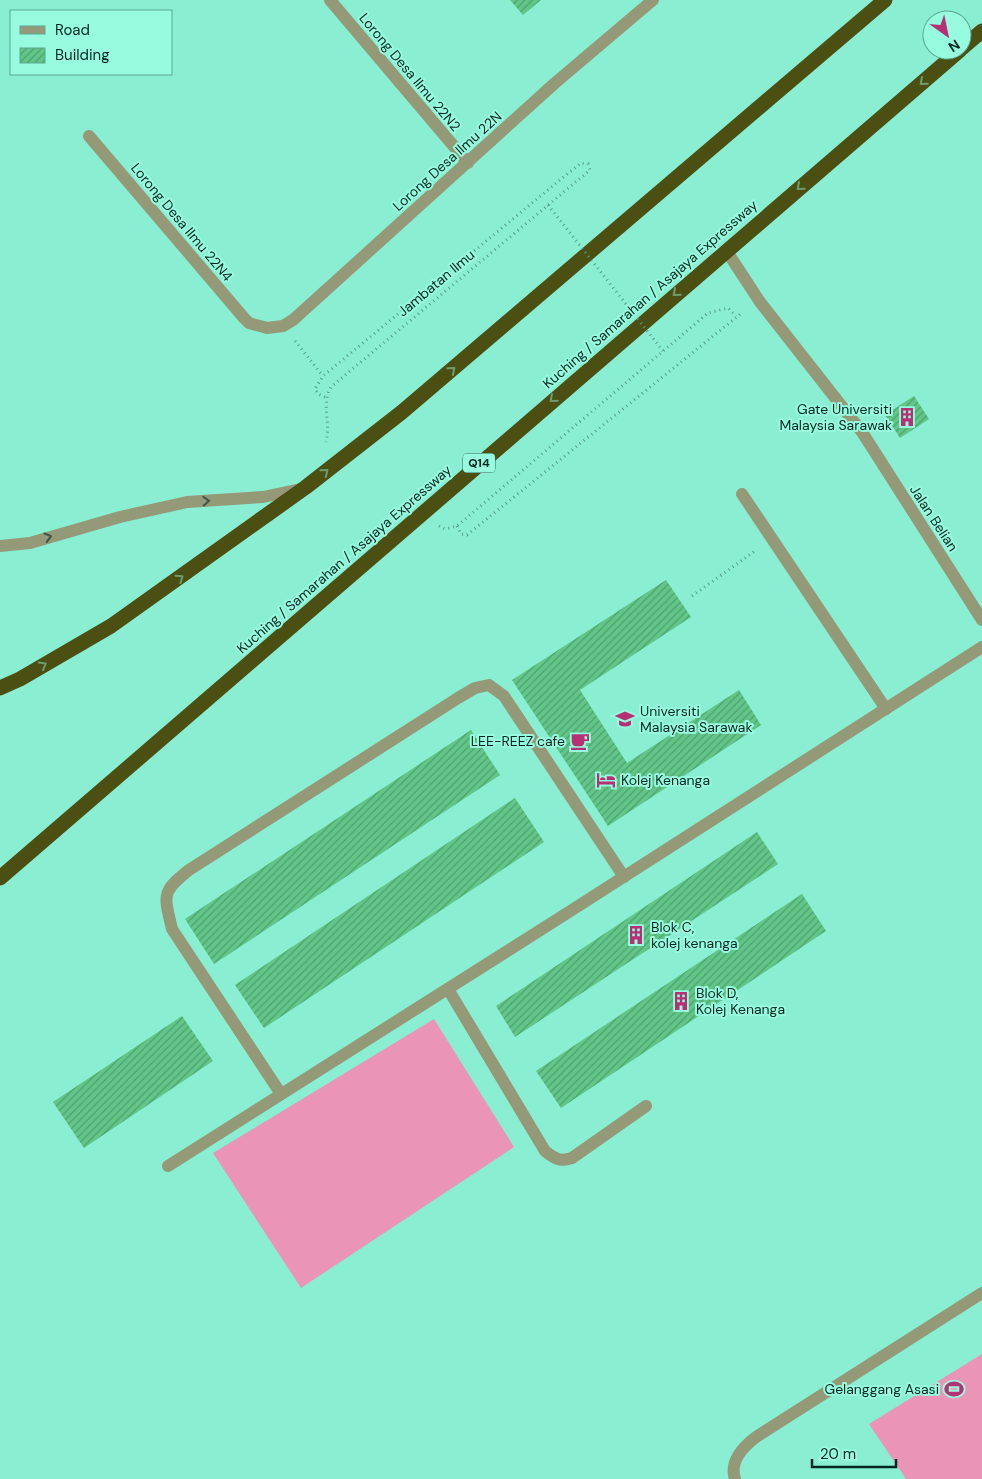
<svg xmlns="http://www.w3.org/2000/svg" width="982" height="1479" viewBox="0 0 982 1479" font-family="'DM Sans',sans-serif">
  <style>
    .grass { fill: #ea95b8 }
    .building { fill: url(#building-hatch) }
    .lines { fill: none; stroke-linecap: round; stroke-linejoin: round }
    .path { stroke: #559f8b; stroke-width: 3; stroke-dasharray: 1 4; stroke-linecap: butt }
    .lane { stroke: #949978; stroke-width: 12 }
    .street { stroke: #949978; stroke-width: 12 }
    .highway { stroke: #4b5012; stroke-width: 15 }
    .path-bridge { stroke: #559f8b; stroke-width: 3; stroke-dasharray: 1 4; stroke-linecap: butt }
    .oneway { stroke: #6d9d6e }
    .oneway2 { stroke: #3f5543 }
    .labels { text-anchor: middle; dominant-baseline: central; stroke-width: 4; stroke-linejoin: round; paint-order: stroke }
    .shield { fill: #97fbdf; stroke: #326759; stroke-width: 1 }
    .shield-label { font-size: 12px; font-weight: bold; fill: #072820 }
    .street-label { font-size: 14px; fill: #072820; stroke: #97fbdf }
    .poi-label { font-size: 14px; fill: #072820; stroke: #97fbdf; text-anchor: start }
  </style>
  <defs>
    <pattern id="building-hatch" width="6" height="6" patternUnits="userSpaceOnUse" patternTransform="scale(1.25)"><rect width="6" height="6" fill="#61c687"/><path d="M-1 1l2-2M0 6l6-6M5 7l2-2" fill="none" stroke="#4ea16e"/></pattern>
  </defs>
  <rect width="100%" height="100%" fill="#89eed2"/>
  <g class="grass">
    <path d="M434,1019L514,1147L301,1288L213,1153Z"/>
    <path d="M982,1354V1479H906L869,1424Z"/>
  </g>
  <g class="building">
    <path d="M510,0H541L523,15Z"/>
    <path d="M914,396L929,419L900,438L885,415Z"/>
    <path d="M666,580L691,617L580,690L627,763L739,690L761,725L608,826L512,680Z"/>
    <path d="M471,730L500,775L214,964L185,919Z"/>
    <path d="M515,798L544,842L264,1028L235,985Z"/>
    <path d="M757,832L778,864L515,1037L496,1006Z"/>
    <path d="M802,894L826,931L561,1108L536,1071Z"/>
    <path d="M182,1016L213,1061L84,1148L53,1102Z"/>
  </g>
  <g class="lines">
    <g class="path">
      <path d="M295,341L323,376"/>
      <path d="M325,397L318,394L315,389L323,376L566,175L581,163L588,164L590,170L331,387C321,404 331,422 326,442"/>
      <path d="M439,526L445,529L457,526L708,313L728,308L736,316"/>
      <path d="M457,526L461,534L467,535L743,312"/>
      <path d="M692,596L755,551"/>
    </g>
    <g class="lane">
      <path d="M742,494L886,709"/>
      <path d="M448,989L545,1151C555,1159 560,1162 572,1158L646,1106"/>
      <path d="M281,1094L172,929C164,895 161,892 189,870L458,698L475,688L489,685L504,696L624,877"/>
      <path d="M168,1166L572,910L982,647"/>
      <path d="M735,1479C729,1461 743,1447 756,1437L982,1293"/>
    </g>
    <g class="street">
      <path d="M330,0L468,163"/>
      <path d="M89,136L244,318L249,323L267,328L283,326L293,320L555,83L653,0"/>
      <path d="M726,250L760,302L862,432L982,620"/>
      <path d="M0,546L30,543L120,517L187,502L263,497L301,489"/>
    </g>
    <g class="highway">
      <path d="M962,48L982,31"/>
      <path d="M0,688L20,679L111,626L306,487L402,412L885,0"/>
      <path d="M0,878L960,50"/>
    </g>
    <path class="path-bridge" d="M548,205L663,351"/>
  </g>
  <defs><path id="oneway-chevron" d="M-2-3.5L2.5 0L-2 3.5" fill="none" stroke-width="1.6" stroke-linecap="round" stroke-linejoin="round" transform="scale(1.25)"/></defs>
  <g class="oneway">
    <use href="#oneway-chevron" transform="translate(923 82) rotate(139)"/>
    <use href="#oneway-chevron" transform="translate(800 187) rotate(139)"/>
    <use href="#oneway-chevron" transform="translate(676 293) rotate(139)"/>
    <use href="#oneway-chevron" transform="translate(452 370) rotate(-40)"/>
    <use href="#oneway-chevron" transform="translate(553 399) rotate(139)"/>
    <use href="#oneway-chevron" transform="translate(325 472) rotate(-39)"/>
    <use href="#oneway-chevron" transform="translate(180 578) rotate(-35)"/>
    <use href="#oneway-chevron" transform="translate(43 665) rotate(-30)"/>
  </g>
  <g class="oneway2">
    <use href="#oneway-chevron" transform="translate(206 501) rotate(-3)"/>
    <use href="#oneway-chevron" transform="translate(48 537) rotate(-16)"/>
  </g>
  <defs>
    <g id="building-bare" transform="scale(1.5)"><path d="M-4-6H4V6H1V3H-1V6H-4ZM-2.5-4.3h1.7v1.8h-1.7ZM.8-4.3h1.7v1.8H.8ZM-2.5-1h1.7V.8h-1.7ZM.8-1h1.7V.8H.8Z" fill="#b63074" stroke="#97fbdf" stroke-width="2.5" paint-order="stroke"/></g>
    <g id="university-bare" transform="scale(1.5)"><path d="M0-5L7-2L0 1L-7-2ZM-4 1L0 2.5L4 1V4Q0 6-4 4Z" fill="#b63074" stroke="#97fbdf" stroke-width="2.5" paint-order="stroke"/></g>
    <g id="cafe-bare" transform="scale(1.5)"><path d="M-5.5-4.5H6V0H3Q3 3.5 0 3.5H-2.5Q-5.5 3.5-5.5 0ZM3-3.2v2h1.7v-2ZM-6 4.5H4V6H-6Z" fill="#b63074" stroke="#97fbdf" stroke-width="2.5" paint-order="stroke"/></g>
    <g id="hotel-bare" transform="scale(1.5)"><path d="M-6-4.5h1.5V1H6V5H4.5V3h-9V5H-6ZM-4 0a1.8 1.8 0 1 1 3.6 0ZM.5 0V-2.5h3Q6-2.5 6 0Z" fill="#b63074" stroke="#97fbdf" stroke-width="2.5" paint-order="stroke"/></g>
    <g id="stadium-bare" transform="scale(1.5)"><path d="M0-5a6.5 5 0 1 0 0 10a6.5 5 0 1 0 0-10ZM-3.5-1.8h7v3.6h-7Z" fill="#b63074" stroke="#97fbdf" stroke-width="2.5" paint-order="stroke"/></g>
  </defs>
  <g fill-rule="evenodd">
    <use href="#building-bare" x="907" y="417"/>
    <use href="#university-bare" x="625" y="719"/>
    <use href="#cafe-bare" x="580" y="741"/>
    <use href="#hotel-bare" x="606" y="780"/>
    <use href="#building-bare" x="636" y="935"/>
    <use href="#building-bare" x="681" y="1001"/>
    <use href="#stadium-bare" x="954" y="1389"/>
  </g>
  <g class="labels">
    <rect class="shield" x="463" y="453.5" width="32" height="19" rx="4"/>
    <g class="shield-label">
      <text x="479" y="463">Q14</text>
    </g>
    <g class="street-label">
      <text transform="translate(410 72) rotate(50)">Lorong Desa Ilmu 22N2</text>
      <text transform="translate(447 161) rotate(-42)">Lorong Desa Ilmu 22N</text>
      <text transform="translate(182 222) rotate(50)">Lorong Desa Ilmu 22N4</text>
      <text transform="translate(436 283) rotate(-40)">Jambatan Ilmu</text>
      <text transform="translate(650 294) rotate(-41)">Kuching / Samarahan / Asajaya Expressway</text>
      <text transform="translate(934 518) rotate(57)">Jalan Belian</text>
      <text transform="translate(344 559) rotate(-41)">Kuching / Samarahan / Asajaya Expressway</text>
    </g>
    <g class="poi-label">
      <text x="892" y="409" text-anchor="end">Gate Universiti<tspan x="892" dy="16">Malaysia Sarawak</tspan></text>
      <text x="640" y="711">Universiti<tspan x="640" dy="16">Malaysia Sarawak</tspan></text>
      <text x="565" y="741" text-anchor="end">LEE-REEZ cafe</text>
      <text x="621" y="780">Kolej Kenanga</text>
      <text x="651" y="927">Blok C,<tspan x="651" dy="16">kolej kenanga</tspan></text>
      <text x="696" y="993">Blok D,<tspan x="696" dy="16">Kolej Kenanga</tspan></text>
      <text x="939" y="1389" text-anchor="end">Gelanggang Asasi</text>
    </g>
  </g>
  <rect x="10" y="10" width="162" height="65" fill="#97fbdf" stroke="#5da793"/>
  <rect x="20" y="26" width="25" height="8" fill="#949978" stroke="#5da793"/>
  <text x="55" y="35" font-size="15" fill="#072820">Road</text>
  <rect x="20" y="48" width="25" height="15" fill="url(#building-hatch)" stroke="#5da793"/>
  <text x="55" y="60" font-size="15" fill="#072820">Building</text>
  <g transform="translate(947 35) rotate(147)"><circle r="24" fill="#97fbdf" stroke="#5da793"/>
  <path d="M0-4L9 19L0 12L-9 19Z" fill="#b63074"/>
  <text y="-8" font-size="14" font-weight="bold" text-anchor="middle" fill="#072820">N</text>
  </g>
  <path d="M812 1459v8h84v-8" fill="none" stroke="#072820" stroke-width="2.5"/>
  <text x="820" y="1459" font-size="15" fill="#072820" stroke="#97fbdf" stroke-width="4" paint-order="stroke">20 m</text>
</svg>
